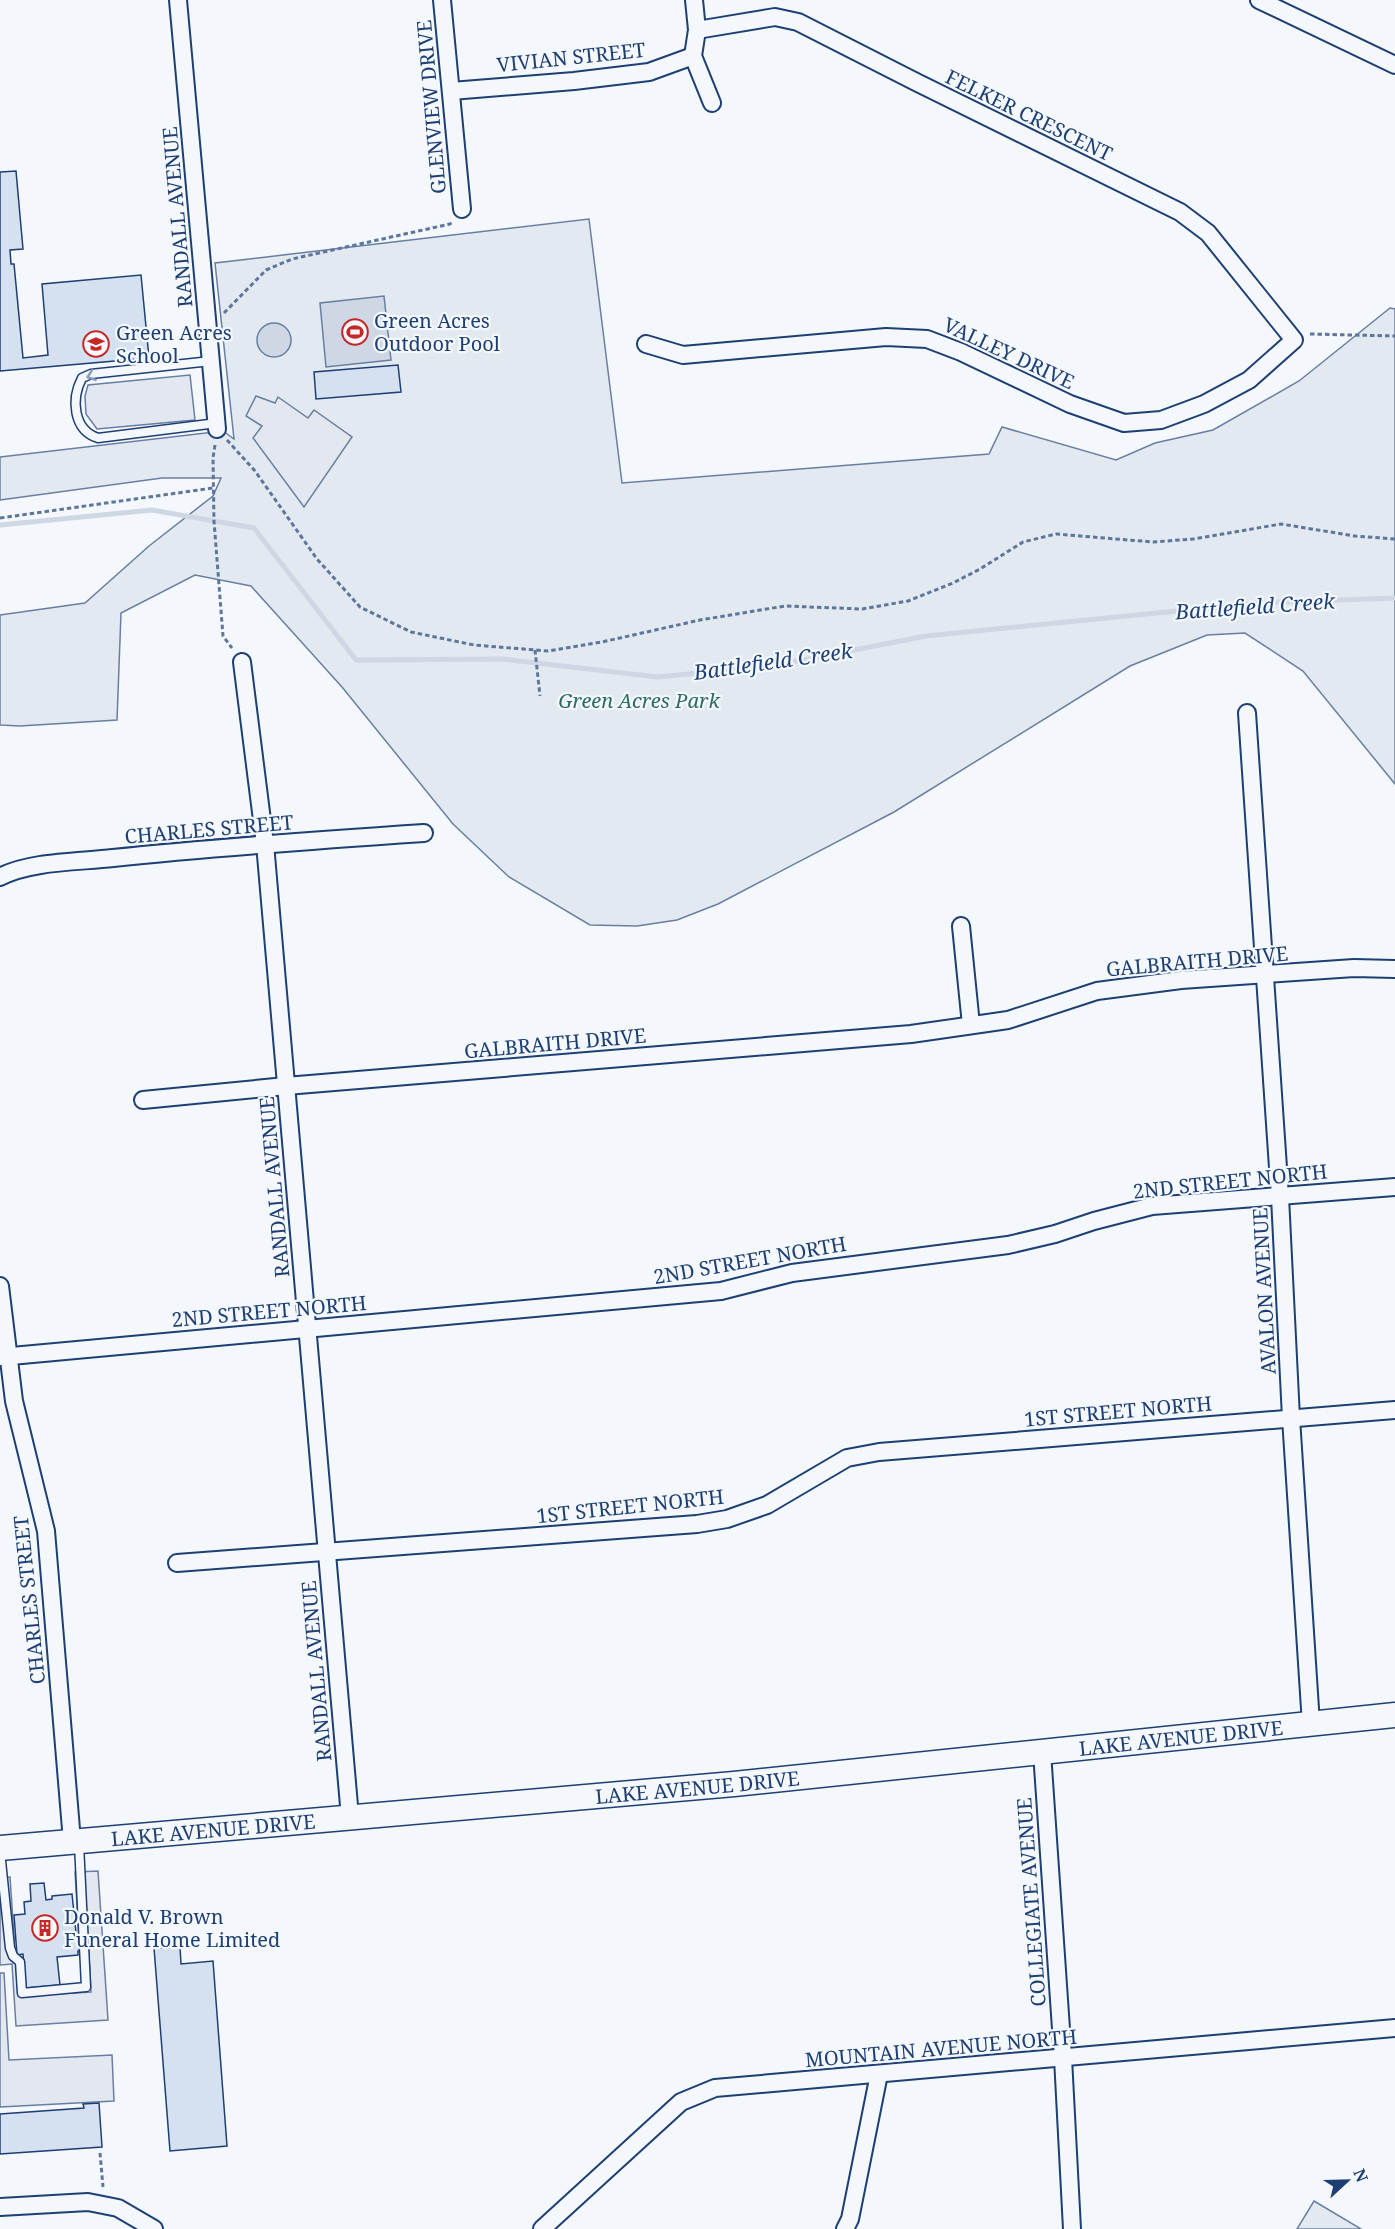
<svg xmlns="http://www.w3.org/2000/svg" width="1395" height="2229" viewBox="0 0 1395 2229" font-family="'Noto Serif',serif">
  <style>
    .green { fill: #e3e9f0; stroke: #687fa3; stroke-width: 1.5 }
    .parking { fill: #e3e8f0; stroke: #687fa3; stroke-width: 1.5 }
    .water { fill: #cfd7e4; stroke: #687fa3; stroke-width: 1.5 }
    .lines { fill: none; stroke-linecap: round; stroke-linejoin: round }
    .stream { stroke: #cfd7e4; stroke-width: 5 }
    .building { fill: #d5e0f0; stroke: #1d3f73; stroke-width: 1.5 }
    .lane-casing { stroke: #1d3f73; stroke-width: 11 }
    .street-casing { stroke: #1d3f73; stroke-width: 20 }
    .secondary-casing { stroke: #1d3f73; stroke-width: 27 }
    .path { stroke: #5e769c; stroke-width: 3; stroke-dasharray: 4.5 3; stroke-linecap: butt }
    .lane { stroke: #f4f7fb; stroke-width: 8 }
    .street { stroke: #f4f7fb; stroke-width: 16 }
    .secondary { stroke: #f4f7fb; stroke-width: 24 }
    .oneway { stroke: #889bb7 }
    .labels { text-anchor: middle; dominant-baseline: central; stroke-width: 4.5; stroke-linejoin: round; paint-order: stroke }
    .street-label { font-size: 20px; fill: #1d3f73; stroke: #f4f7fb }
    .poi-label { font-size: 20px; fill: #1d3f73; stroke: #f4f7fb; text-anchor: start }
    .park-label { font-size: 20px; font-style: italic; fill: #2c6c60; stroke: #f4f7fb }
    .water-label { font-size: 21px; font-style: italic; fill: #1d3f73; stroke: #f4f7fb }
  </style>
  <rect width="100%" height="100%" fill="#f4f7fb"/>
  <g class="green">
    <path d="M589,219L622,483L989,454L1002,427L1116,460L1155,443L1213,430L1299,381L1390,308L1395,309V784L1303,671L1245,633L1207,635L1130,666L894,812L718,904L677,920L637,926L590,925L509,877L453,824L342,687L251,586L195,575L121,613L117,720L20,726L0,725V615L85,603L149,546L213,496L221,478H162L0,500V457L223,431L234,439L215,263Z"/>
    <path d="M1314,2201L1361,2229H1297Z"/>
  </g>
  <g class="parking">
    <path d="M190,375L195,420L97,429L86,414L85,396L88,385Z"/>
    <path d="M256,396L275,403L278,397L308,418L314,410L352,437L304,507L253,438L262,426L246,416Z"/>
    <path d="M98,1871L108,2020L16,2026L12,1964L0,1965V1878L10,1877L18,1996L91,1992L88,1939H79L75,1872Z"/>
    <path d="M0,1973H4L9,2060L112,2055L114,2101L0,2107Z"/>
  </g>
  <g class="water">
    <path d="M384,296L391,360L326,367L320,303Z"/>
    <circle cx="274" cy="340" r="17"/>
  </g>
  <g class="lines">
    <path class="stream" d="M0,525L152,510L254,528L356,660L502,659L658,677L777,665L926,636L1258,603L1395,598"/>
  </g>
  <g class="building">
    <path d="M16,171L23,249L10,250L11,264H14L23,358L48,355L42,284L141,275L149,358L0,371V172Z"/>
    <path d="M398,365L401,392L316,399L314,372Z"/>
    <path d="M44,1883L46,1900L52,1899V1896L72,1894L77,1942H83L84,1950L78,1951V1955L57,1957L60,1985L26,1988L23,1954L17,1955L14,1915L25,1914L24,1902L31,1901L30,1884Z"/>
    <path d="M180,1947L181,1964L213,1961L227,2146L170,2151L154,1948Z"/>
    <path d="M99,2103L102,2147L0,2154V2114L84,2108L83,2104Z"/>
  </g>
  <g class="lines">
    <g class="lane-casing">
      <g id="lane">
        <path d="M211,361L91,374L82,378C71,399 73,430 98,438L217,423"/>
        <path d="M0,1851L10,1948L13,1956L20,1962L22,1993L86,1987L79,1844"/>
      </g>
    </g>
    <g class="street-casing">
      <g id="street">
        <path d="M178,0L217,429"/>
        <path d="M442,0L462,209"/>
        <path d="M694,0L697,30L693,56L712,103"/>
        <path d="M1259,0L1395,65"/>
        <path d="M451,91L574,81L649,72L693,56"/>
        <path d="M646,344L683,355L886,337L927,339L961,352L1070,404L1124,423L1161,420L1204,404L1249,380L1294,340L1208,233L1180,212L918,83L798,22L775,17L697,30"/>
        <path d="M242,662L265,844L350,1817"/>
        <path d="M1247,713L1280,1197L1291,1418L1311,1724"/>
        <path d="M0,877C30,861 79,862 113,858C216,847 320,840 424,833"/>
        <path d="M961,926L971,1025"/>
        <path d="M143,1100L286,1086L911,1034L1008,1020L1097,991L1181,980L1354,968L1395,969"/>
        <path d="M0,1286L14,1401L46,1531L72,1841"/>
        <path d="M0,1357L721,1291L792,1273L1008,1245L1055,1234L1094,1221L1152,1206L1395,1187"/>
        <path d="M177,1563L697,1524L727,1519L767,1505L847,1458L879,1452L1395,1410"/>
        <path d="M1042,1752L1063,2058L1072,2229"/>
        <path d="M0,2207L88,2202L118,2208L154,2229"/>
        <path d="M542,2229L681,2102L715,2088L1395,2028"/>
        <path d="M845,2229L850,2219L879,2074"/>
      </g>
    </g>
    <g class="secondary-casing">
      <g id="secondary">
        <path id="s1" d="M0,1848L734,1784L1395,1715"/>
      </g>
    </g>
    <g class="path">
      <path d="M224,313L266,270L292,259L450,224L453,221"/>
      <path d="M1310,334L1395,336"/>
      <path d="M227,440L255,471L317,559L360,607L411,632L474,645L548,651L602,642L700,620L785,606L862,609L908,601L953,583L980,569L1023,542L1056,534L1153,542L1193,539L1281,524L1355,536L1395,539"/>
      <path d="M215,445L213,458L214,521L223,636L232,648"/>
      <path d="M0,518L213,488"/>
      <path d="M535,650L540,696"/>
      <path d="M100,2153L103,2187"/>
    </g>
    <use href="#lane" class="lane"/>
    <use href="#street" class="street"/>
    <use href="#secondary" class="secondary"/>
  </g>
  <defs><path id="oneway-chevron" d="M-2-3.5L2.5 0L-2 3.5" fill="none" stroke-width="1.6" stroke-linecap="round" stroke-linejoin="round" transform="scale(1.5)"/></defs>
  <use class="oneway" href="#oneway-chevron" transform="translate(91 376) rotate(161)"/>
  <defs>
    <g id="stadium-ring" transform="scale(1.35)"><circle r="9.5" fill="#f4f7fb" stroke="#c62828" stroke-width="1.5"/><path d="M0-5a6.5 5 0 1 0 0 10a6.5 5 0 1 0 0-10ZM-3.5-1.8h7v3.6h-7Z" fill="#c62828"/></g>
    <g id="school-ring" transform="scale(1.35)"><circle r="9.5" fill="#f4f7fb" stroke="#c62828" stroke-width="1.5"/><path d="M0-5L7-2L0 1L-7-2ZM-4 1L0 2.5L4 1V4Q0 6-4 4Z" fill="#c62828"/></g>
    <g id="building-ring" transform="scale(1.35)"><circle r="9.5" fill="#f4f7fb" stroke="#c62828" stroke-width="1.5"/><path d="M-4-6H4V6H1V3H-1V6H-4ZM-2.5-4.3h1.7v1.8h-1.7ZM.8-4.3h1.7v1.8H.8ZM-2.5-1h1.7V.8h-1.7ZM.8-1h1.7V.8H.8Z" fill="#c62828"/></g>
  </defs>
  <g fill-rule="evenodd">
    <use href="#stadium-ring" x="355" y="332"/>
    <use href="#school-ring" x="96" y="344"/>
    <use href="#building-ring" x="45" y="1928"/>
  </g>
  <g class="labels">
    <g class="street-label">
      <text transform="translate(571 57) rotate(-6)">VIVIAN STREET</text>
      <text transform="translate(431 107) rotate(-95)">GLENVIEW DRIVE</text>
      <text transform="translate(1029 115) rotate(26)">FELKER CRESCENT</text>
      <text transform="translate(177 217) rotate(-95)">RANDALL AVENUE</text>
      <text transform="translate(1009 353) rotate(25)">VALLEY DRIVE</text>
      <text transform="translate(209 829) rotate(-5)">CHARLES STREET</text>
      <text transform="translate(1197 961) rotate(-5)">GALBRAITH DRIVE</text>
      <text transform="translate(555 1043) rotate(-5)">GALBRAITH DRIVE</text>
      <text transform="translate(1230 1181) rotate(-6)">2ND STREET NORTH</text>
      <text transform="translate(274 1187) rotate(-95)">RANDALL AVENUE</text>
      <text transform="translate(750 1260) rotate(-10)">2ND STREET NORTH</text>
      <text transform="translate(1264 1291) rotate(-93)">AVALON AVENUE</text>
      <text transform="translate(269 1311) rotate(-5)">2ND STREET NORTH</text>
      <text transform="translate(1118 1411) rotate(-5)">1ST STREET NORTH</text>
      <text transform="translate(630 1506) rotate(-6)">1ST STREET NORTH</text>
      <text transform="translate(29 1600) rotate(-96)">CHARLES STREET</text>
      <text transform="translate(316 1671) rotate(-95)">RANDALL AVENUE</text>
      <text stroke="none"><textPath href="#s1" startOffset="1186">LAKE AVENUE DRIVE</textPath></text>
      <text stroke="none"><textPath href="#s1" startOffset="700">LAKE AVENUE DRIVE</textPath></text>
      <text stroke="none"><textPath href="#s1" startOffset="214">LAKE AVENUE DRIVE</textPath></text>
      <text transform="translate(1031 1902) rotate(-94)">COLLEGIATE AVENUE</text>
      <text transform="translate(941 2048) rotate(-5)">MOUNTAIN AVENUE NORTH</text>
    </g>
    <g class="poi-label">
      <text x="374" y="320">Green Acres<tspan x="374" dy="23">Outdoor Pool</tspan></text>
      <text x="116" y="332">Green Acres<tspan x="116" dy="23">School</tspan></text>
      <text x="64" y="1916">Donald V. Brown<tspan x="64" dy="23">Funeral Home Limited</tspan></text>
    </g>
    <g class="park-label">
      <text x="639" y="700">Green Acres Park</text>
    </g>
    <g class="water-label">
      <text transform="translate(1255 606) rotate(-4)">Battlefield Creek</text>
      <text transform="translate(773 661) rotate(-8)">Battlefield Creek</text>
    </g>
  </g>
  <g transform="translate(1347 2181) rotate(68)" stroke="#f4f7fb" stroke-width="4.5" paint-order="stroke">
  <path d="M0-4.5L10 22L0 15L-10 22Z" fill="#1d3f73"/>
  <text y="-9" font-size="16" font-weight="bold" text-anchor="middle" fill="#1d3f73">N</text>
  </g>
</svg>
